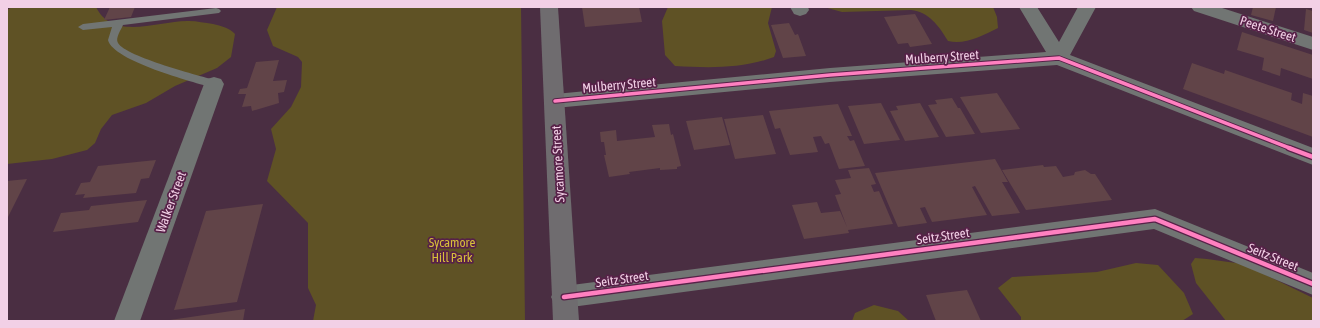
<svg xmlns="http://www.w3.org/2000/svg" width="1320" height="328" viewBox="0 0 1320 328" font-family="'Asap Condensed',sans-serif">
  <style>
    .green { fill: #5f5225 }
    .building { fill: #614448 }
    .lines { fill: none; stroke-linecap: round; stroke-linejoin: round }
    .lane { fill: #717573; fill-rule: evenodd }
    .street { fill: #717573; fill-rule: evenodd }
    .secondary { fill: #6f6c6f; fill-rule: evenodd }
    .cycleway-far1-casing { stroke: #572148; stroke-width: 5.5 }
    .cycleway-casing { stroke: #572148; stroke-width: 7 }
    .cycleway-far1 { stroke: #ff80c0; stroke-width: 3.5 }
    .cycleway { stroke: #ff80c0; stroke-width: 4.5 }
    .labels { text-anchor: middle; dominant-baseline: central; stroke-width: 3.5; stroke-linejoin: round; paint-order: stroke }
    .street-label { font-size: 13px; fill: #f2d0e6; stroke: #572148 }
    .park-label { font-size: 13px; fill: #d7c03a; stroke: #572148 }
  </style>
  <rect width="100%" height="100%" fill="#4a2e42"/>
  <g class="green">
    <path d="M12,7H96C113,42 160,20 189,21C197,21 205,23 213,24C221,26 230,28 235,34L231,57L217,68L175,86L146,103L112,115L101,129L95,143L87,150L52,159L7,164V10Z"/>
    <path d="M277,7H521L525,321H313L316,305L308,288V223L267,181L276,149L271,129L291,107L301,87L302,62L298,57L273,46L267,30Z"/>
    <path d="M668,7H772L768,23L776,51L774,57C742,69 708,68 675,66L665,55L662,21Z"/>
    <path d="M824,7H993L997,17L998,28C982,36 965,45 948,41C939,26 929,12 911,10L842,12Z"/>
    <path d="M1195,258L1207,259L1243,264L1313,298V321H1226L1196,283L1191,264Z"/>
    <path d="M1136,263L1158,265L1184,293L1193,314L1182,321H1021V317L998,288L1012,277L1097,272Z"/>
    <path d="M874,305L898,311L909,321H852L855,313Z"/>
  </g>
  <g class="building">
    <path d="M110,7H135L131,17L104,20Z"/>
    <path d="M582,7H639L642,22L585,27Z"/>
    <path d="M1253,7H1276L1273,21L1251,15Z"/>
    <path d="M1306,9L1313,11V33L1304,30Z"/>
    <path d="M915,14L932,44L910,47L908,43L898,44L884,17Z"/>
    <path d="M789,23L795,35L798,34L806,56L783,58L771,25Z"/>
    <path d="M1242,32L1313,55V79L1281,68L1280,76L1262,70L1264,58L1237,50Z"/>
    <path d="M279,60L273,81L287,80L284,92L278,93L279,103L252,111L251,106L242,107L246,94H238L240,89L247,88L256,62Z"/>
    <path d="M1192,63L1224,74L1225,70L1292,93L1291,100L1302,104L1303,93L1313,96V137L1183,89Z"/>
    <path d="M997,93L1020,129L981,133L960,97Z"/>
    <path d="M952,98L958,108H960L975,134L946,137L928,105L937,104L935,100Z"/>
    <path d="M881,103L900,140L864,144L848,106Z"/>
    <path d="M920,103L939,137L905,141L890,111L898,110L896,106Z"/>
    <path d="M838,104L852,136H847L850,141L854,140L865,166L839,169L829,143L825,144L821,136L813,137L818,152L790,155L780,128L775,129L769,111Z"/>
    <path d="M763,115L776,154L735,159L724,119Z"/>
    <path d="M722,117L730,145L694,150L686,121Z"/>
    <path d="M669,124L671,135L673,134L681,166L677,167V169L660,170V168L629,172L630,174L609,177L604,155H606L604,142H601L600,132L616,130L617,141L655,137L652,125Z"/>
    <path d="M995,159L1008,182H1002L1020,213L992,216L975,186L972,187L987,215L932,222L925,207L920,208L927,223L898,227L875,173Z"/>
    <path d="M156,160L149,178L141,179L136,193L83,198L85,194L75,195L81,183L90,182L98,166Z"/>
    <path d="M1043,165L1044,167L1056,166L1063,177L1074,175L1075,172L1085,170L1091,174H1095L1112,200L1026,210L1002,170Z"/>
    <path d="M869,168L876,184L871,185L874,192L879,191L893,224L848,230L849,233L804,239L792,205L817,202L821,213L840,211L847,227L835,195L841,194L835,180L851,178L848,170Z"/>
    <path d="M27,179L7,219V181Z"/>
    <path d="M147,200L138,222L53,232L61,213L89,210L91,206Z"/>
    <path d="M263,204L237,302L174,310L206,211Z"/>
    <path d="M967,290L981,321H936L926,295Z"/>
    <path d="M245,309L243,321H170V320Z"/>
  </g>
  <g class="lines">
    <path class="lane" d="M216,8L219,9L221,11L219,13L123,25C121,30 115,38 118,43C126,57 201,76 218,81L219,84L218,87L214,88C193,82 113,61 108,40L112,27L83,30L78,27L83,24Z"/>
    <g class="street">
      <path d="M790,7H808L809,10L806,14L800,16L794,14Z"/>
      <path d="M1019,7H1037L1059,42L1078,7H1096L1070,55L1313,148V165L1057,65L830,82L555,108L548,106L545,101L548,96L555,94L830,68L1046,52Z"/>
      <path d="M1191,7H1219L1313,37V50L1194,11Z"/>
      <path d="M214,77L221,79L224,84L140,321H114L204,84L207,79Z"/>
      <path d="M1155,209L1313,273V295L1154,229L564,308L555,305L551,297L555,289L564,286Z"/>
    </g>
    <path class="secondary" d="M540,7H558L579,321H553Z"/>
    <g class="cycleway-far1-casing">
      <path id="cycleway-far1" d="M555,101L830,75L1059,58L1292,149"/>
    </g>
    <g class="cycleway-casing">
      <g id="cycleway">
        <path d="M1289,148L1313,157"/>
        <path d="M564,297L1155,219L1313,284"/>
      </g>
    </g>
    <use href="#cycleway-far1" class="cycleway-far1"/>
    <use href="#cycleway" class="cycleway"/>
  </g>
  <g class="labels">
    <g class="street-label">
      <text transform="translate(1268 29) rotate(18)">Peete Street</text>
      <text transform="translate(942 57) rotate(-4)">Mulberry Street</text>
      <text transform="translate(619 85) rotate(-5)">Mulberry Street</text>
      <text transform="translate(558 164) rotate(-93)">Sycamore Street</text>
      <text transform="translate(171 202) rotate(-70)">Walker Street</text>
      <text transform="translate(943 236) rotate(-8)">Seitz Street</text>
      <text transform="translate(1273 257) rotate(22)">Seitz Street</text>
      <text transform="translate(622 279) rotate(-8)">Seitz Street</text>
    </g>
    <g class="park-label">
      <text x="452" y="242">Sycamore<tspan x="452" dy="15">Hill Park</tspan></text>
    </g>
  </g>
  <rect width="1320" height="328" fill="none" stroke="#f2d0e6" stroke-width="16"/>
</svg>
